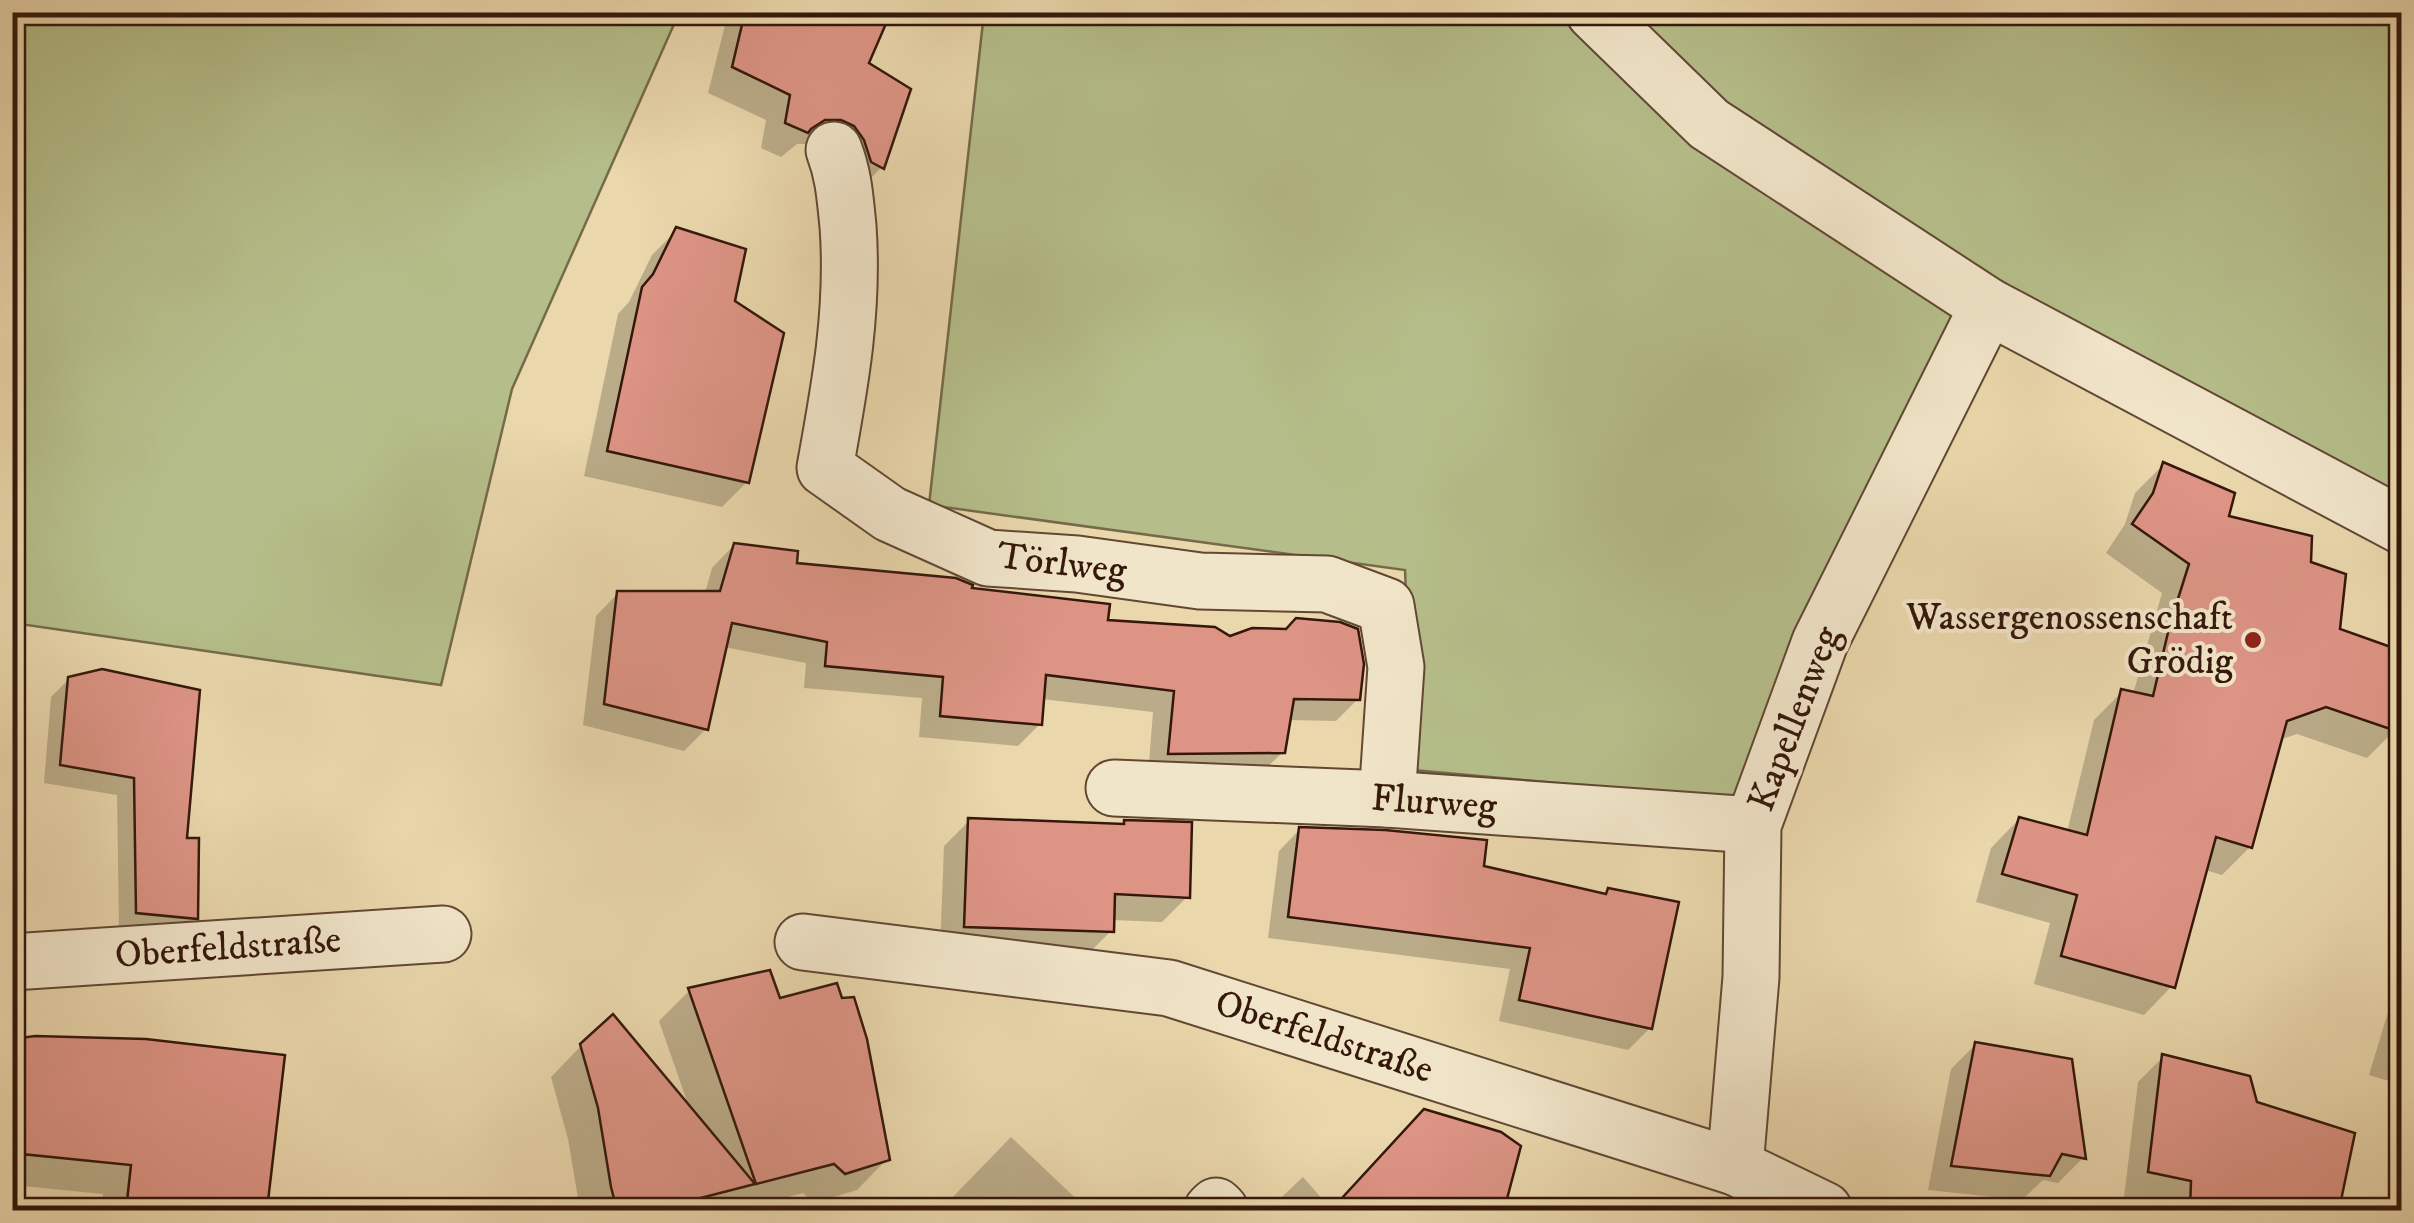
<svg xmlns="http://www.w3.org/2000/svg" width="2414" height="1223" viewBox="0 0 2414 1223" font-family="'IM FELL DW Pica',serif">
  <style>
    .green { fill: #b5be8a; stroke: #756a4a; stroke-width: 2.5 }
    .shadow { fill: #0003 }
    .building { fill: #dd9485; stroke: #35170b; stroke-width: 2.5 }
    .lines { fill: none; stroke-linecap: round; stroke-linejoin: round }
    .street-casing { stroke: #624733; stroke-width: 59 }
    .street { stroke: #f1e5c9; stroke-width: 55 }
    .poi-dot { fill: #8f2418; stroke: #f1e5c9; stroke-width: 4 }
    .labels { text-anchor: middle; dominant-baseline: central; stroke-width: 8; stroke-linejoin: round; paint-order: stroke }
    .street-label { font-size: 38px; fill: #35170b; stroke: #f1e5c9 }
    .poi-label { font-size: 38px; fill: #35170b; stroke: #f1e5c9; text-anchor: end }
  </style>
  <rect width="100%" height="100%" fill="#ead7ac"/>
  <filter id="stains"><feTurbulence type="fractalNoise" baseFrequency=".002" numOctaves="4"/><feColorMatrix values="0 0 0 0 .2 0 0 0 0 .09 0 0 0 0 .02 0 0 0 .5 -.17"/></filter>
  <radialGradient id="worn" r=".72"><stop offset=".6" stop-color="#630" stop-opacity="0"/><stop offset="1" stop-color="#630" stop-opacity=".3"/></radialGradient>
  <g class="green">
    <path d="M13,12L679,13L512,389L441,685L13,623Z"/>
    <path d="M984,13H2401V515L2010,299L1747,800L1413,770L1405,570L929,505Z"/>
  </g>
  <g class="shadow">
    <path d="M732,12H888L865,64L882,167L857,192L815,144H797L781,157L761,148L766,120L708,93L726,21Z"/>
    <path d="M677,230L732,302L747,482L722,507L584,476L618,314L629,302L652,255Z"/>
    <path d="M2163,465L2226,518L2309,564L2337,631L2395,730L2367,758L2297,734L2279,740L2250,847L2222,875L2205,870L2172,986L2144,1015L2034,984L2050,923L1976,902L1991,848L2019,819L2067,832L2094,720L2122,692L2133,694L2162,593L2106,553L2125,524L2135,493Z"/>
    <path d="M734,545L794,565L970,590L1105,622L1358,699L1336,721L1288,720L1283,752L1260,774L1148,775L1153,712L1042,699L1040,724L1018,746L919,737L922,698L804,688L806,663L724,647L706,729L684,751L583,725L596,616L618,593H705L712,568Z"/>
    <path d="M69,679L184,841L196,918L178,935L119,930L117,795L44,783L51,697Z"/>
    <path d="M969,821L1120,827L1125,822L1187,897L1162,922L1112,920L1111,931L1086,956L940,951L944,846Z"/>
    <path d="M1300,829L1603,896L1608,891L1650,1028L1628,1050L1499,1021L1510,969L1268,938L1279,851Z"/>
    <path d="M2402,976V1085L2369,1075L2398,979Z"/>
    <path d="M690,990L778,1001L887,1159L857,1190L814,1203L803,1193L736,1210H580L568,1139L551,1077L581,1046L690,1110L659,1021Z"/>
    <path d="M12,1041L282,1057L265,1210H101L103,1194L12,1185Z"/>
    <path d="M1976,1044L2083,1158L2058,1183L2043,1180L2022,1200L1928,1190L1951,1069Z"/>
    <path d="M2163,1057L2255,1104L2352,1135L2337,1210H2167V1206L2124,1197L2138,1082Z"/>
    <path d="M1011,1137L1088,1210H955L947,1203Z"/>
    <path d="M1397,1140L1506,1192L1522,1210H1268L1303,1177L1332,1210Z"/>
  </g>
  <g class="building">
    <path d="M745,12H891L869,63L911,89L884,169L871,162L864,140L854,126L841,120H825L811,129L808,133L785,123L790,95L732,67Z"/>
    <path d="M676,227L746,249L735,301L784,333L749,483L607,451L642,287L653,274Z"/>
    <path d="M2163,462L2235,493L2229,516L2312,536L2311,562L2346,574L2340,629L2402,651V733L2326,707L2287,721L2252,848L2216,837L2175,988L2061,956L2077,895L2002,874L2019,817L2087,835L2121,689L2153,696L2170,624L2189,564L2132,524L2153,493Z"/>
    <path d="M734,543L798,551L797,563L956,578L973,585L972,588L1110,604L1108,620L1215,627L1230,636L1252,628L1286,629L1296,618L1340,622L1358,629L1364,664L1360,700L1294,699L1285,753L1168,754L1174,691L1046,675L1042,725L940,716L943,677L825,666L827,642L732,623L708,730L604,704L617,591H720Z"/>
    <path d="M102,669L200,690L187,838H199L198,919L136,913L134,778L60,765L68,677Z"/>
    <path d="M968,818L1124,824V820L1192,822L1190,898L1115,894L1114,932L964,927Z"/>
    <path d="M1299,827L1385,830L1487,840L1484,866L1606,894L1608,888L1679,902L1652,1029L1519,1000L1530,948L1288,917Z"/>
    <path d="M770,970L780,998L837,983L842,998L854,997L867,1039L890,1160L845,1174L834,1164L756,1184L688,988Z"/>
    <path d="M613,1014L755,1184L654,1210H617L611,1187L598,1108L580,1044Z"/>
    <path d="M35,1036L146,1039L285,1055L267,1210H126L131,1165L12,1153V1039Z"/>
    <path d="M1975,1042L2072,1059L2086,1159L2062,1154L2050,1176L1951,1166Z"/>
    <path d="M2162,1054L2250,1076L2257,1102L2355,1133L2339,1210H2190L2191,1181L2148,1172Z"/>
    <path d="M1424,1109L1501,1132L1521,1146L1504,1210H1331Z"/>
  </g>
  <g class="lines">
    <g class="street-casing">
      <g id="street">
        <path d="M1594,12L1709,124L1988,306L2402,526"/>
        <path d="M834,150C844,176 845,198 848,226C854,310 840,386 825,468L890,514L988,558L1077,564L1200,581L1327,584L1386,606L1396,667L1387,799"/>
        <path d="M1114,788L1387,799L1753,825"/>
        <path d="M803,942L1169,988L1735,1167L1824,1210"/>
        <path d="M12,962L443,934"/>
        <path d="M1735,1167L1751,977L1753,825L1820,642L1988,306"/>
        <path d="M1212,1210L1216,1206L1220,1210"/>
      </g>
    </g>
    <use href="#street" class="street"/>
  </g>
  <circle class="poi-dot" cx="2253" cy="640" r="10"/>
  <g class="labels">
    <g class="street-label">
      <text transform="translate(1062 564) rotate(7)">Törlweg</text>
      <text transform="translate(1795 719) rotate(-69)">Kapellenweg</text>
      <text transform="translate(1434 803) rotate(4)">Flurweg</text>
      <text transform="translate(228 948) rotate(-4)">Oberfeldstraße</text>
      <text transform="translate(1324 1037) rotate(18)">Oberfeldstraße</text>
    </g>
    <g class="poi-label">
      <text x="2233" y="618">Wassergenossenschaft<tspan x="2233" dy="44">Grödig</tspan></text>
    </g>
  </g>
  <rect width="2414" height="1223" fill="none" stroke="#ead7ac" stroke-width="50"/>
  <rect x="15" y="15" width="2384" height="1193" fill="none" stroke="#35170b" stroke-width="5"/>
  <rect x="25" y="25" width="2364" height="1173" fill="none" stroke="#35170b" stroke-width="2.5"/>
  <rect width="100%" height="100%" filter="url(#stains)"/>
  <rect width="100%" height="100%" fill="url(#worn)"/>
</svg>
